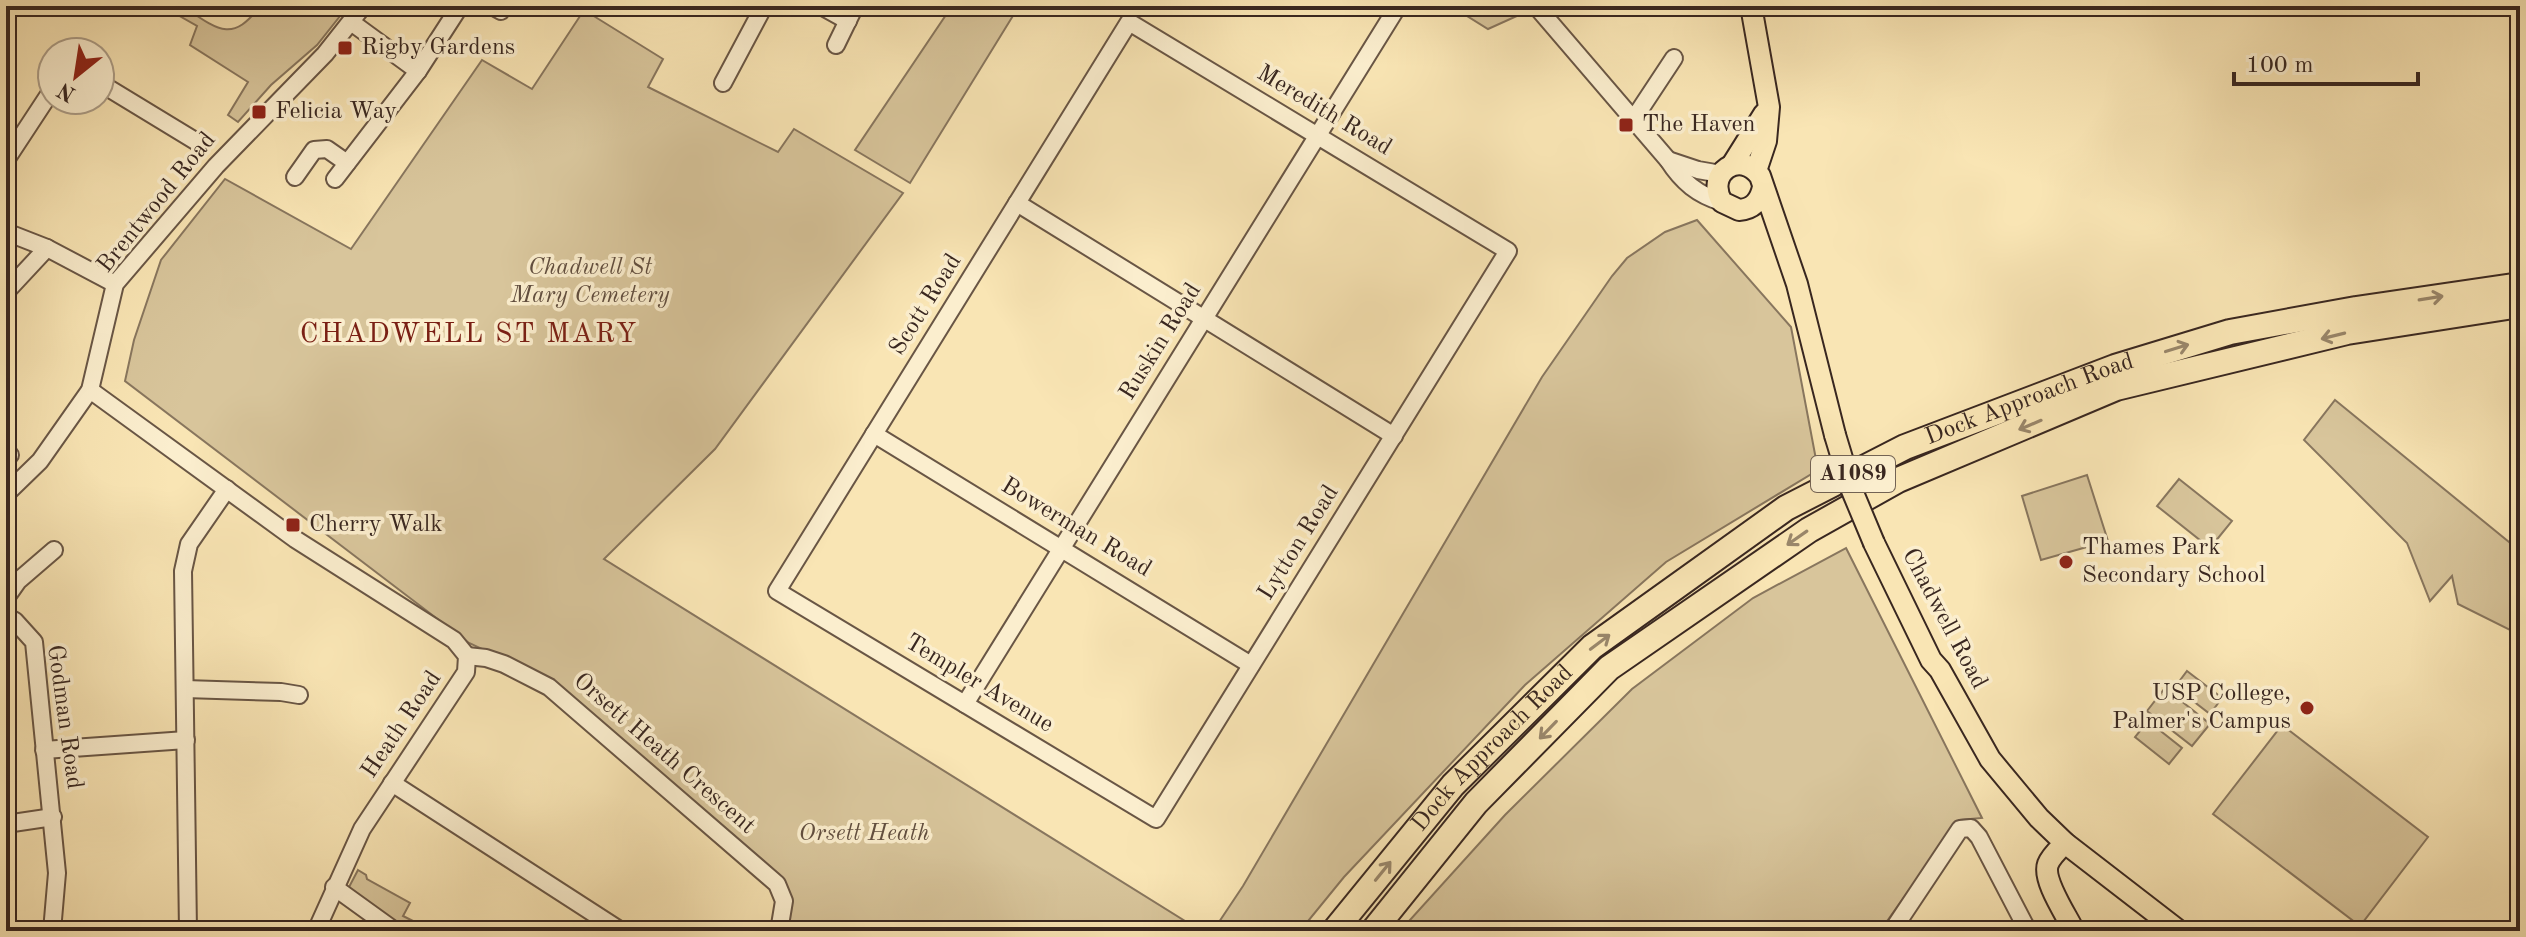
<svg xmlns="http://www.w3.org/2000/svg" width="2526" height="937" viewBox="0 0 2526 937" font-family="'Old Standard TT',serif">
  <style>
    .green { fill: #d8c59b; stroke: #88765e; stroke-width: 2 }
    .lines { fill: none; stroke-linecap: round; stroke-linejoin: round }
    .minor-casing { stroke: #695645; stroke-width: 20 }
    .major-casing { stroke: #392720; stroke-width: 24 }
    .highway-casing { stroke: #392720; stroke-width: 28 }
    .minor { stroke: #fbeece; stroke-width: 16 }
    .major { stroke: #f9e5b4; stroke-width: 20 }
    .highway { stroke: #f9e5b4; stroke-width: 24 }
    .major-bridge-casing { stroke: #392720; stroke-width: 24; stroke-linecap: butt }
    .major-bridge { stroke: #f9e5b4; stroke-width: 20 }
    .oneway { stroke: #99866a }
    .poi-dot { fill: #8f2418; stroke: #fbeece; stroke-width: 3 }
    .labels { text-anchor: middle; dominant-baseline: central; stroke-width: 7; stroke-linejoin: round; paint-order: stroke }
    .shield { fill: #fbeece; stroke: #736354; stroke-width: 2 }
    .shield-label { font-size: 22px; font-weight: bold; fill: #392720 }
    .poi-label { font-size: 24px; fill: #392720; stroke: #fbeece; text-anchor: start }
    .street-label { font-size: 24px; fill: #392720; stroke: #fbeece }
    .park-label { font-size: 24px; font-style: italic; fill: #614e3f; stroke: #fbeece }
    .quarter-label { font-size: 28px; letter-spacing: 2px; fill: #7a1f14; stroke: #fbeece }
  </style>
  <rect width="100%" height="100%" fill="#f9e5b4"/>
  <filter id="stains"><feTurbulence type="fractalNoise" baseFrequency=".0025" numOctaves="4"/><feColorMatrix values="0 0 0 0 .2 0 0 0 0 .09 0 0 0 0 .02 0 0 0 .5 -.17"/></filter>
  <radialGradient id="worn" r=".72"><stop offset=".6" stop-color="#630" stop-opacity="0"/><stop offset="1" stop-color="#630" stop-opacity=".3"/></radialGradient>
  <g class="green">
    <path d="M162,6H186L187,9C220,32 234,41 260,6H348L317,45L271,85L238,122L228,115L248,82L190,45L197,26Z"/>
    <path d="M952,6H1019L910,183L855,150Z"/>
    <path d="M1451,6H1536L1537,7L1488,29Z"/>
    <path d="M584,10L663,59L648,87L778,152L794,129L903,193L715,449L604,559L1201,931H782L789,896L553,682L469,643L125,381L134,340L161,260L225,179L351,249L482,60L532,89Z"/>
    <path d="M1697,220L1791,327L1818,470L1666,562L1525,685L1344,877L1300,931H1213L1243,886L1542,377L1612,276L1627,258L1665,232Z"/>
    <path d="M2335,400L2520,551V635L2458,604L2452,576L2430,601L2407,543L2304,440Z"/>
    <path d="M2087,475L2108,541L2041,560L2022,496Z"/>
    <path d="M2179,479L2232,521L2210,548L2157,506Z"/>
    <path d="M1846,548L1982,818L1959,820L1880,931H1400L1505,815L1632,689L1753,598Z"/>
    <path d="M2187,671L2222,698L2210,714L2175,687Z"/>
    <path d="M2165,688L2210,724L2192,746L2147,711Z"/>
    <path d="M2148,721L2182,748L2169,764L2135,737Z"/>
    <path d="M2282,725L2428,837L2360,926L2213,814Z"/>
    <path d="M358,870L366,875L367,879L410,903L403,916L433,931H404L351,893L349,887Z"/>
  </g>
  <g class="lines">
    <g class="minor-casing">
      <g id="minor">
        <path d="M492,6L501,11"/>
        <path d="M821,6L848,21"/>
        <path d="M1536,6L1668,160C1682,182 1698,195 1722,202"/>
        <path d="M351,22L418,71"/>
        <path d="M1129,22L1508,251L1156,819L777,591Z"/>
        <path d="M836,45L855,6"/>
        <path d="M78,52V51"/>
        <path d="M100,83L197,142"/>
        <path d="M723,83L764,6"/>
        <path d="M1632,118L1639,111L1674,58"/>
        <path d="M6,160L52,90"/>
        <path d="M1668,160L1698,170L1721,174"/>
        <path d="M295,177L314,150L327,149L347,163"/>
        <path d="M335,179L418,71L460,6"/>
        <path d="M1017,203L1394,436"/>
        <path d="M6,232L47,248L115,284"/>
        <path d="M6,292L47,248"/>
        <path d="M90,390L295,539L454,640L467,656L466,672L362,829L316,931"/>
        <path d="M874,434L1251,665"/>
        <path d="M6,451L10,455"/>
        <path d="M6,494L40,461L90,390L115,284L216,166L325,54L363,6"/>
        <path d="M6,598L18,581L54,550"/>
        <path d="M6,616L15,621L34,642L57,873L52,931"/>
        <path d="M467,656L486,658L504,664L549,687L777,884L784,901L779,931"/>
        <path d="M185,689L281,692L299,695"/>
        <path d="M965,704L1398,6"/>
        <path d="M44,750L186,740"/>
        <path d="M392,783L621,931"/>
        <path d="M6,824L53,817"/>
        <path d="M334,887L395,931"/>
        <path d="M188,931L183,571L189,544L227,489"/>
        <path d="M1892,931L1960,829L1971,828L1979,837L2028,931"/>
      </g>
    </g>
    <g class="major-casing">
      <g id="major">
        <path d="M1751,6L1769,107L1766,141L1756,171"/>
        <path d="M1732,165L1764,114"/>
        <path d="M1763,187C1760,201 1753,209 1739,210L1722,202C1705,173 1740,149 1760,176L1797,284L1835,435"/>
        <path d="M1874,543L1931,660L1940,670L1990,759L2039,818L2065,843L2179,931"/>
        <path d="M2065,843C2059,849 2051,856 2048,864C2042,880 2067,916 2074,931"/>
      </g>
    </g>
    <g class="highway-casing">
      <g id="highway">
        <path id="s1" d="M1334,931L1453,785L1592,647L1786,508L1905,447L2115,367L2230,332L2356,309L2520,285"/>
        <path d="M1373,931L1476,803L1609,668L1809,530L1898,480L2116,388L2347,332L2520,305"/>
      </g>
    </g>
    <use href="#minor" class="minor"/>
    <use href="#major" class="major"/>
    <use href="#highway" class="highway"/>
    <g class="major-bridge-casing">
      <path id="major-bridge" d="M1835,435L1851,488L1874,543"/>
    </g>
    <use href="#major-bridge" class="major-bridge"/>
  </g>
  <defs><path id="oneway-shaft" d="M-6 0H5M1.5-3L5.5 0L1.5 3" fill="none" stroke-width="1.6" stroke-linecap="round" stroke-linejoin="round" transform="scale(2)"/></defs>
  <g class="oneway">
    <use href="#oneway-shaft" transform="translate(2431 298) rotate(-9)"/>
    <use href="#oneway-shaft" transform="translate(2333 336) rotate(166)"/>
    <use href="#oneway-shaft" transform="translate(2177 348) rotate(-17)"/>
    <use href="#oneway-shaft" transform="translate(2030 425) rotate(157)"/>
    <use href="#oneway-shaft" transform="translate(1797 538) rotate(145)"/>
    <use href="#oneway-shaft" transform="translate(1600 642) rotate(-37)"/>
    <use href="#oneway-shaft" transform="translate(1548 730) rotate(134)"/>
    <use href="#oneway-shaft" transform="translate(1383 871) rotate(-51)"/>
  </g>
  <g class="poi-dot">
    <rect x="337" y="40" width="16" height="16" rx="4"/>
    <rect x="251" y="104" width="16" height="16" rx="4"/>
    <rect x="1618" y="117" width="16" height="16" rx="4"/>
    <rect x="285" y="517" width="16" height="16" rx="4"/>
    <circle cx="2066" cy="562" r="8"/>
    <circle cx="2307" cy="708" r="8"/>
  </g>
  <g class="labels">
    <rect class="shield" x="1811" y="456" width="84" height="36" rx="6"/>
    <g class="shield-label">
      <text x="1853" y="474">A1089</text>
    </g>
    <g class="poi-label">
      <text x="361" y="48">Rigby Gardens</text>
      <text x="275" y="112">Felicia Way</text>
      <text x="1642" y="125">The Haven</text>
      <text x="309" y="525">Cherry Walk</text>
      <text x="2082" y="548">Thames Park<tspan x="2082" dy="28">Secondary School</tspan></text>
      <text x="2291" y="694" text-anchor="end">USP College,<tspan x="2291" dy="28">Palmer's Campus</tspan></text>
    </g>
    <g class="street-label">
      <text transform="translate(1324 111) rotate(31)">Meredith Road</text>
      <text transform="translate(157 203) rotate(-51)">Brentwood Road</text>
      <text transform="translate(926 305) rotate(-58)">Scott Road</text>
      <text transform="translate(1161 342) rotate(-58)">Ruskin Road</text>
      <text stroke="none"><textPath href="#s1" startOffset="890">Dock Approach Road</textPath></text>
      <text transform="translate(1076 528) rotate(31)">Bowerman Road</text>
      <text transform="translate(1299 543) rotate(-58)">Lytton Road</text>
      <text transform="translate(1944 619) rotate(62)">Chadwell Road</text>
      <text transform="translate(979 684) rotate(31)">Templer Avenue</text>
      <text transform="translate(64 717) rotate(82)">Godman Road</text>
      <text transform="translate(402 725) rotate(-56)">Heath Road</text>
      <text stroke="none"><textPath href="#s1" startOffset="242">Dock Approach Road</textPath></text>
      <text transform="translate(664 754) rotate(41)">Orsett Heath Crescent</text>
    </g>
    <g class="park-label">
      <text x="590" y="268">Chadwell St<tspan x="590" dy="28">Mary Cemetery</tspan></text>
      <text x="864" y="834">Orsett Heath</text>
    </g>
    <g class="quarter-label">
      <text x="469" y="335">CHADWELL ST MARY</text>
    </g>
  </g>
  <rect width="2526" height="937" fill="none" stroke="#f9e5b4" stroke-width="32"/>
  <rect x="8" y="8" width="2510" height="921" fill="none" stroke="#392720" stroke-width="4"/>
  <rect x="16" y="16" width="2494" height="905" fill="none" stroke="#392720" stroke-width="2"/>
  <g transform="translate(76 76) rotate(210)"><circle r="38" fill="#fbeece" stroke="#ad9e88" stroke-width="2"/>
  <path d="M0-6L14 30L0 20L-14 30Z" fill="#8f2418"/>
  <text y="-12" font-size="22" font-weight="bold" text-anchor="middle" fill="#392720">N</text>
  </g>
  <path d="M2234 72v12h184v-12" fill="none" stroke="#392720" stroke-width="4"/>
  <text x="2246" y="72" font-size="24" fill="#392720" stroke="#fbeece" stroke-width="6" paint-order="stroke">100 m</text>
  <rect width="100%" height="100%" filter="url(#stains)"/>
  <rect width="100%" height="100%" fill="url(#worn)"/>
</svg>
